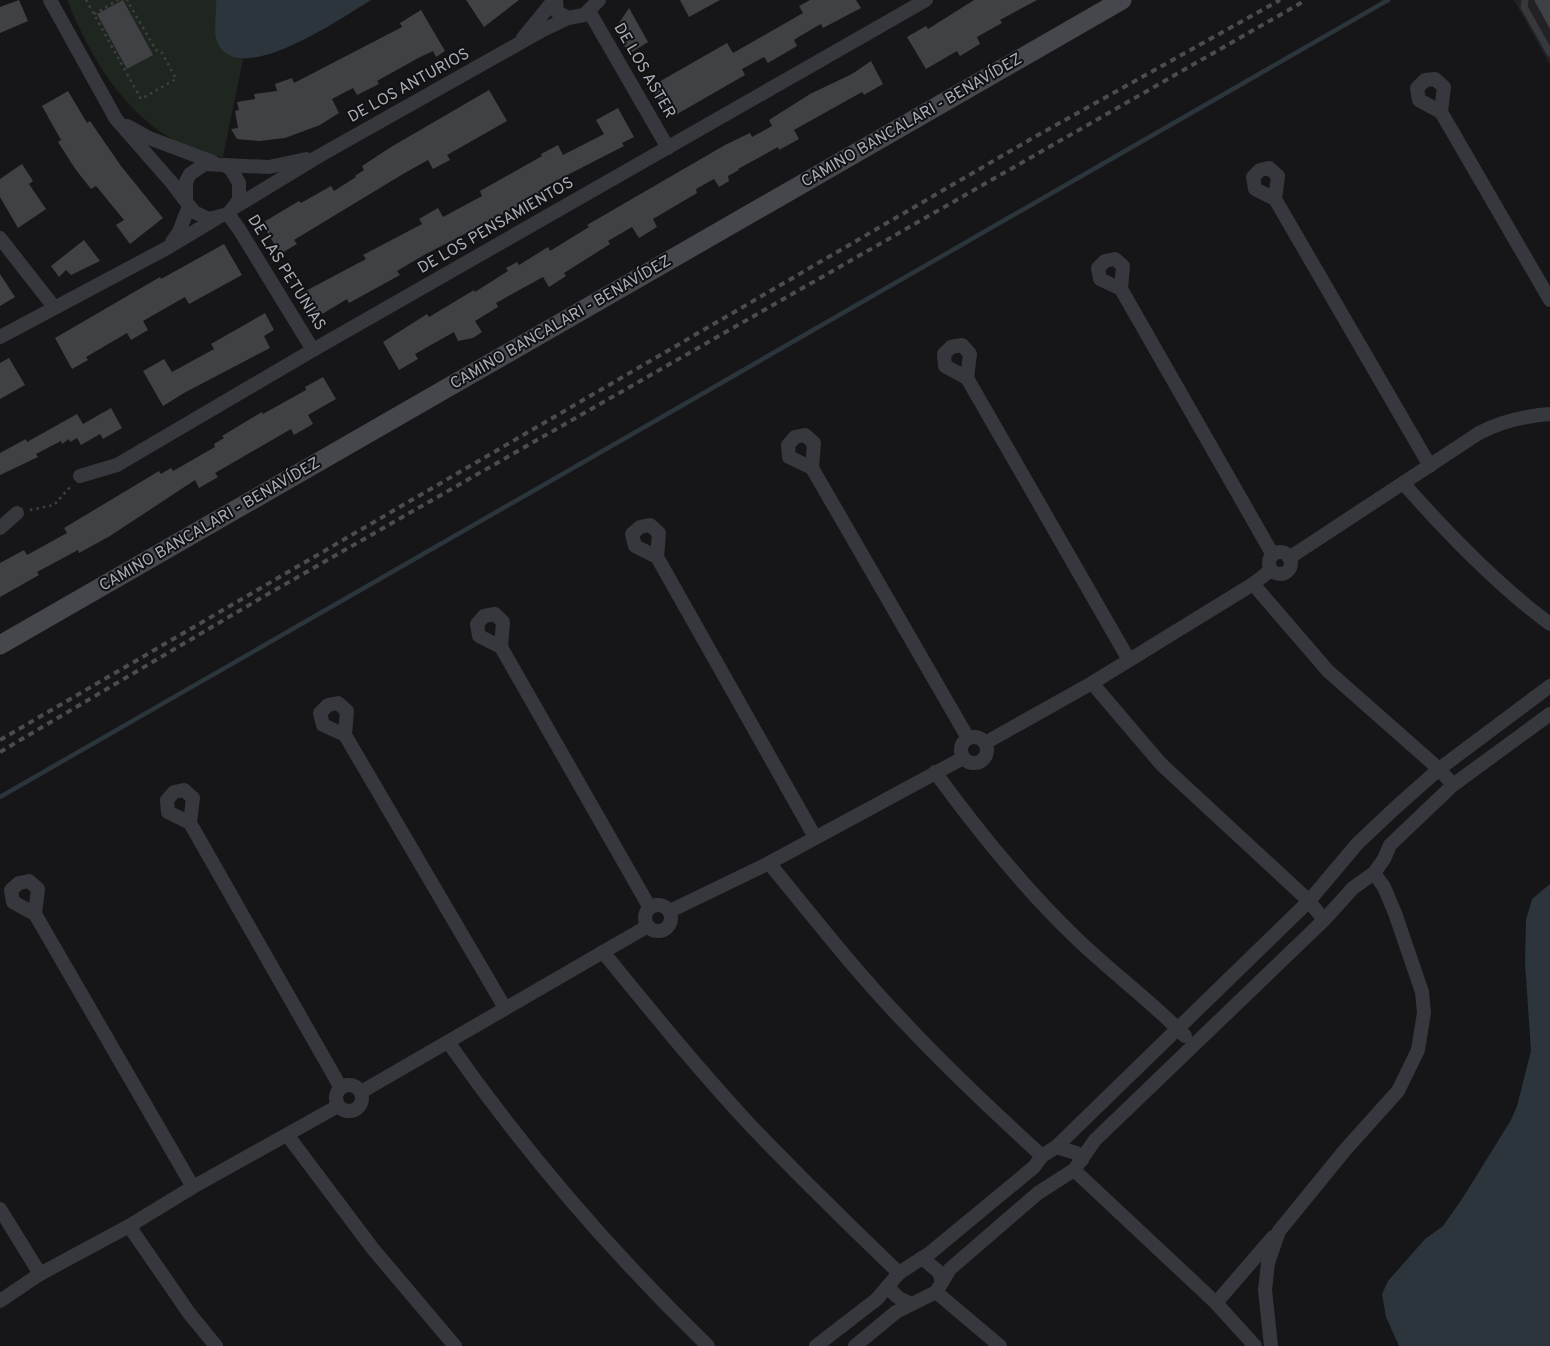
<svg xmlns="http://www.w3.org/2000/svg" width="1550" height="1346" viewBox="0 0 1550 1346" font-family="Overpass,sans-serif">
  <style>
    .built { fill: #222225 }
    .green { fill: #1e261f }
    .water { fill: #2c353c }
    .lines { fill: none; stroke-linecap: round; stroke-linejoin: round }
    .stream { stroke: #2c353c; stroke-width: 4.5 }
    .building { fill: #404145 }
    .path { stroke: #3d3f44; stroke-width: 2.5; stroke-dasharray: 2.5 4; stroke-linecap: butt }
    .lane { stroke: #37383d; stroke-width: 7 }
    .street { stroke: #37383d; stroke-width: 14 }
    .secondary { stroke: #45474d; stroke-width: 19 }
    .rail { stroke: #4a4c52; stroke-width: 4; stroke-dasharray: 6 5; stroke-linecap: butt }
    .labels { text-anchor: middle; dominant-baseline: central; stroke-width: 4; stroke-linejoin: round; paint-order: stroke }
    .street-label { font-size: 16px; fill: #a8adb8; stroke: #111113 }
  </style>
  <rect width="100%" height="100%" fill="#161618"/>
  <path class="built" d="M1514,0H1550V65Z"/>
  <path class="green" d="M67,0H216V40L235,57L243,59L223,157C142,144 96,71 67,0Z"/>
  <g class="water">
    <path d="M216,0H371C344,16 238,91 217,42C213,33 217,11 216,0Z"/>
    <path d="M1550,884V1346H1399L1386,1317L1382,1294L1388,1281L1425,1239L1443,1226L1462,1199L1511,1120L1517,1106L1531,1051L1525,962L1526,920L1532,899Z"/>
  </g>
  <g class="lines">
    <path class="stream" d="M0,797L1388,0"/>
  </g>
  <g class="building">
    <path d="M19,0L28,21L0,33V7Z"/>
    <path d="M123,0L153,55L127,69L97,14Z"/>
    <path d="M466,0H519L484,27Z"/>
    <path d="M680,0H720L689,17Z"/>
    <path d="M810,0H856L861,8L823,28L821,24L800,36L794,40L797,46L768,63L764,57L742,69L745,75L672,117L650,87L727,43L733,53L803,13L799,6Z"/>
    <path d="M974,0H1037L1000,20L1002,23L977,37L980,44L960,56L957,51L926,69L907,37L926,26L928,29Z"/>
    <path d="M1534,0H1550V29Z"/>
    <path d="M629,8L648,42L629,54L615,29Z"/>
    <path d="M421,10L445,51L436,57L433,51L420,57L377,81L379,84L357,95L353,88L332,99L339,113L320,125L285,138L259,141L237,139L231,129L238,128L235,111L239,110L237,102L255,99L254,94L277,91L275,84L292,78L294,83L402,27L400,23Z"/>
    <path d="M871,61L883,84L864,95L862,92L794,130L799,139L779,150L778,147L738,169L739,170L728,176L729,181L719,187L714,179L696,189L697,193L653,219L657,227L639,238L632,227L608,241L610,244L564,273L566,276L549,287L543,277L496,303L498,307L475,321L482,332L473,338L458,341L454,332L415,354L418,359L399,370L383,342L427,314L429,317L474,290L475,292L508,271L506,268L517,262L519,265L548,247L550,251L589,227L587,225L725,145L750,133L752,137L772,126L769,120L810,94L852,74Z"/>
    <path d="M489,90L507,121L447,155L450,160L433,169L428,160L403,174L294,240L297,244L280,254L262,223L299,201L301,203L331,186L334,191L356,177L355,176L364,170L362,166L391,147Z"/>
    <path d="M68,91L87,123L90,121L121,166L163,218L130,244L116,225L124,220L96,186L91,189L76,170L58,142L61,140L42,106Z"/>
    <path d="M618,108L634,137L622,143L624,146L542,188L543,191L515,208L424,255L397,271L400,275L349,303L347,299L314,319L300,294L366,259L363,255L422,224L419,219L438,208L443,217L482,196L480,191L542,156L541,154L558,145L563,155L604,134L596,120Z"/>
    <path d="M22,164L33,181L29,184L46,209L18,228L0,197V179Z"/>
    <path d="M84,240L100,261L71,275L66,270L59,277L51,266Z"/>
    <path d="M224,244L242,275L189,304L185,297L143,321L148,330L131,340L127,333L86,357L88,360L72,369L55,338L160,277L161,279Z"/>
    <path d="M0,274L15,297L0,306Z"/>
    <path d="M265,313L274,330L264,336L270,348L184,393L163,406L143,371L164,359L172,372L214,349L211,344Z"/>
    <path d="M9,358L25,385L0,399V363Z"/>
    <path d="M323,377L336,399L308,415L313,424L294,435L291,429L215,473L218,477L199,488L195,480L110,536L79,553L78,550L37,572L39,575L0,597V563L24,550L27,555L67,533L64,528L159,471L161,474L171,468L173,471L215,447L214,444L224,438L222,436L262,412L263,414L306,390L305,387Z"/>
    <path d="M111,408L122,428L103,439L100,434L81,445L77,438L70,442L69,439L62,444L61,441L36,454L38,457L0,475V453L26,439L27,442L77,414L83,424Z"/>
  </g>
  <g class="lines">
    <g class="path">
      <path d="M86,0L141,99L176,79L161,51L156,50L127,0"/>
      <path d="M94,14L118,0"/>
      <path d="M30,510L54,505L71,486"/>
    </g>
    <path class="lane" d="M1525,0L1524,7L1550,53"/>
    <g class="street">
      <path d="M50,0L116,119L172,183L194,212L209,219L228,214L239,200V183L231,169L224,165L205,164L190,174L186,182V200"/>
      <path d="M556,0L557,12L568,18L584,15L599,0"/>
      <path d="M589,11L668,148"/>
      <path d="M523,38L554,0"/>
      <path d="M1441,112L1444,87L1435,79L1425,80L1417,88L1419,100L1441,112L1550,300"/>
      <path d="M127,126L149,138L213,162"/>
      <path d="M224,165L269,167L306,159"/>
      <path d="M1275,199L1278,176L1269,168L1260,170L1253,177L1255,189L1275,199L1430,466"/>
      <path d="M235,207L319,156L543,30L568,18"/>
      <path d="M228,214L239,229L313,350"/>
      <path d="M0,238L54,307"/>
      <path d="M172,242L179,232L189,206"/>
      <path d="M1121,289L1100,279L1098,268L1105,261L1115,259L1123,266L1121,289L1273,555"/>
      <path d="M0,337L167,248L217,218"/>
      <path d="M967,378L970,354L962,345L951,347L944,354L945,366L967,378L1129,660"/>
      <path d="M812,468L789,457L788,445L795,437L805,435L814,443L812,468L968,738"/>
      <path d="M80,476L117,465L313,350L926,0"/>
      <path d="M1404,484C1448,534 1496,584 1550,624"/>
      <path d="M0,528L17,513"/>
      <circle cx="1280" cy="563" r="11"/>
      <path d="M657,557L635,546L632,534L640,527L650,525L659,533L657,557L815,837"/>
      <path d="M1289,558L1479,433C1502,421 1524,416 1550,414"/>
      <path d="M1253,584L1328,671L1439,769L1453,785"/>
      <path d="M501,647L503,622L495,614L484,616L477,624L479,636L501,647L650,908"/>
      <path d="M1092,683L1161,764L1309,901L1324,920"/>
      <path d="M345,735L323,725L320,713L328,705L338,703L347,711L345,735L505,1008"/>
      <circle cx="974" cy="750" r="13"/>
      <path d="M985,743L1092,683L1253,584L1271,570"/>
      <path d="M935,772C978,831 1023,887 1075,937C1110,971 1151,1001 1185,1036"/>
      <path d="M190,823L193,798L184,790L174,792L167,800L168,812L190,823L341,1088"/>
      <path d="M769,863C813,917 857,973 906,1024C949,1070 995,1113 1042,1156"/>
      <circle cx="658" cy="918" r="13"/>
      <path d="M670,911L769,863L963,758"/>
      <path d="M35,914L38,889L29,881L19,883L11,890L13,902L35,914L193,1187"/>
      <path d="M603,952C651,1011 699,1070 751,1126C799,1176 849,1225 899,1273"/>
      <path d="M448,1042C525,1152 612,1253 708,1346"/>
      <circle cx="349" cy="1098" r="13"/>
      <path d="M361,1092L648,926"/>
      <path d="M288,1136L373,1249L455,1346"/>
      <path d="M1056,1147L1076,1153L1082,1160"/>
      <path d="M1074,1170L1216,1303L1255,1346"/>
      <path d="M0,1209L40,1274"/>
      <path d="M129,1226L189,1313L216,1346"/>
      <path d="M922,1258L939,1272L942,1282"/>
      <path d="M889,1285C893,1296 900,1299 910,1303"/>
      <path d="M936,1292L1000,1346"/>
      <path d="M0,1301L40,1274L129,1226L193,1187L338,1106"/>
      <path d="M1216,1303L1273,1237"/>
      <path d="M816,1346L877,1299L899,1273L930,1253L1034,1167L1042,1156L1056,1147L1309,901L1357,844L1394,809L1439,769L1550,686"/>
      <path d="M855,1346L896,1312L936,1292L950,1269L1038,1193L1074,1170L1095,1140L1324,920L1353,888L1374,873L1384,859L1390,845L1453,785L1550,714"/>
      <path d="M1271,1346L1265,1290L1268,1263L1279,1231L1345,1150L1398,1091L1418,1050L1424,1013L1422,992L1395,913L1384,887L1374,873"/>
    </g>
    <path class="secondary" d="M0,645L1122,0"/>
    <g class="rail">
      <path d="M0,740L1031,139L1280,0"/>
      <path d="M0,752L261,598L1306,0"/>
    </g>
  </g>
  <g class="labels">
    <g class="street-label">
      <text transform="translate(644 71) rotate(60)">DE LOS ASTER</text>
      <text transform="translate(409 86) rotate(-29)">DE LOS ANTURIOS</text>
      <text transform="translate(912 121) rotate(-30)">CAMINO BANCALARI - BENAVÍDEZ</text>
      <text transform="translate(496 226) rotate(-30)">DE LOS PENSAMIENTOS</text>
      <text transform="translate(286 273) rotate(58)">DE LAS PETUNIAS</text>
      <text transform="translate(561 323) rotate(-30)">CAMINO BANCALARI - BENAVÍDEZ</text>
      <text transform="translate(210 525) rotate(-30)">CAMINO BANCALARI - BENAVÍDEZ</text>
    </g>
  </g>
</svg>
